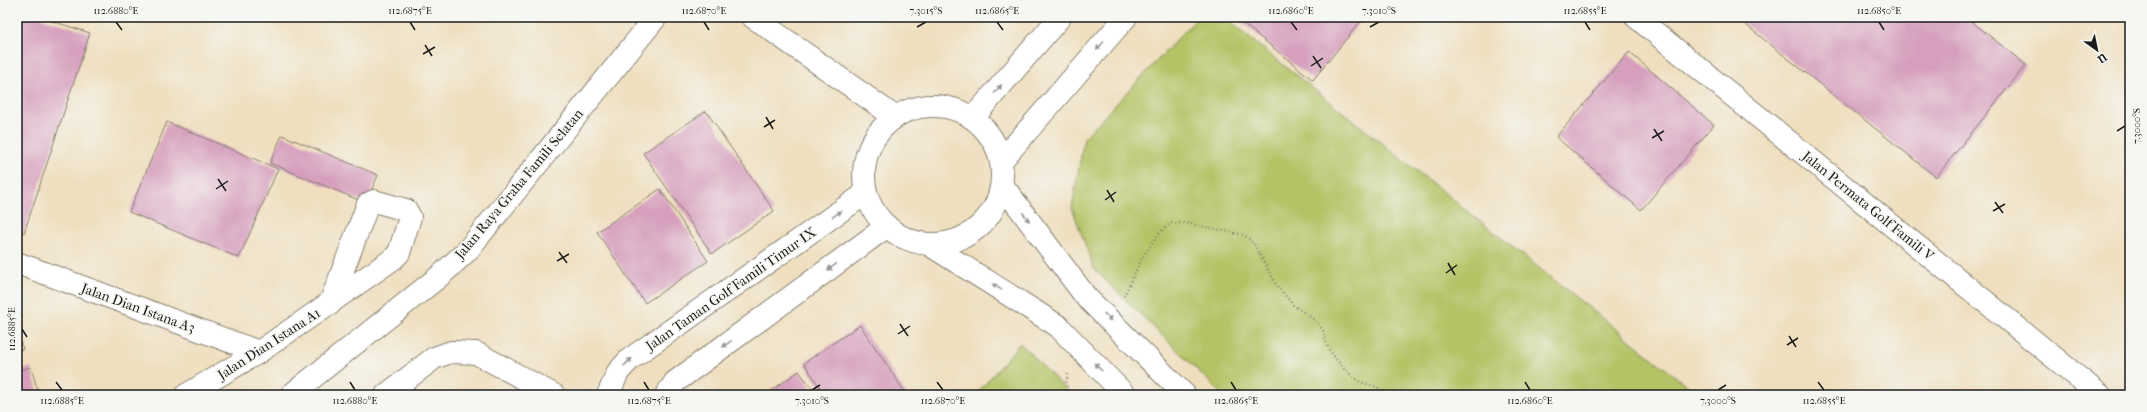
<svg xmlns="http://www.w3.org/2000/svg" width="2147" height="412" viewBox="0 0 2147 412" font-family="'IM FELL French Canon',serif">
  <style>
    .green { fill: #b4c365; stroke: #687040 }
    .building { fill: #d69fbd }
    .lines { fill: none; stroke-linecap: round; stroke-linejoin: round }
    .minor-casing { stroke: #867e6e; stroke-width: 24 }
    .path { stroke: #867e6e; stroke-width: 2.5; stroke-dasharray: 1 3; stroke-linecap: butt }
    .minor { stroke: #fff; stroke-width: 22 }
    .oneway { fill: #999 }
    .ticks { fill: none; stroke: #1c1c1c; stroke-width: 1.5 }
    .labels { text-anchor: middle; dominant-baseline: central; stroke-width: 3; stroke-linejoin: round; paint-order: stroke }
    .street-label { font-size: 14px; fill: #1c1c1c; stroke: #f6f6f2 }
    .neatline { fill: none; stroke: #1c1c1c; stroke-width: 1.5 }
    .ticks-label { font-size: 10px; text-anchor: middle; fill: #1c1c1c }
  </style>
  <rect width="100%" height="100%" fill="#f6f6f2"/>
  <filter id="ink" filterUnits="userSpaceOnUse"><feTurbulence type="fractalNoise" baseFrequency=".025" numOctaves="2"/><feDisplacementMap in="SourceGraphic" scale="8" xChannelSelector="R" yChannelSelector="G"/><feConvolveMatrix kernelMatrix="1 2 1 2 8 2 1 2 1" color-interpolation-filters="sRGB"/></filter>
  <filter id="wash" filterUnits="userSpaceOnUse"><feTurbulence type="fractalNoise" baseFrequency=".012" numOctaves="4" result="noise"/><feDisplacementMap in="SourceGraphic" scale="16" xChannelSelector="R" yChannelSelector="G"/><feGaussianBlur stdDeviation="0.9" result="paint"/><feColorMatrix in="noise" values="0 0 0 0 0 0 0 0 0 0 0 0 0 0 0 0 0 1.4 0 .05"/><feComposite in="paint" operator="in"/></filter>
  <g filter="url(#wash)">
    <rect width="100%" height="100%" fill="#efdfbf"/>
    <g class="green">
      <path d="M1198,17H1223L1699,395H1223L1094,269L1072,208L1084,138Z"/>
      <path d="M1020,343L1071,395H976Z"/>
    </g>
    <g id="blocks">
      <g class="building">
        <path d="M17,17H39L90,33L24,233L17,230Z"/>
        <path d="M1235,17H1364L1313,80Z"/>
        <path d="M1736,17H1966L2026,65L1936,177Z"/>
        <path d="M1629,52L1714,125L1641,210L1556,137Z"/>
        <path d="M706,111L774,211L712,254L643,153Z"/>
        <path d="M167,122L278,169L239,258L129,212Z"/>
        <path d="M282,135L378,175L366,203L270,163Z"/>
        <path d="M660,189L708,261L645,303L597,232Z"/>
        <path d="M860,325L907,395H825L804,363Z"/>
        <path d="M17,332L23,349L17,351Z"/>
        <path d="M31,367L39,395H17V371Z"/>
        <path d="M799,371L817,395H765Z"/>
      </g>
    </g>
  </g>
  <g filter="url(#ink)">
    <use href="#blocks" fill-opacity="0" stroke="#867e6e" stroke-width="1"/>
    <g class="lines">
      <g class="minor-casing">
        <g id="minor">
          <path d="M753,17L895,117"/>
          <path d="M1636,17L2100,395"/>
          <circle cx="933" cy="175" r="69"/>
          <path d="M973,118L1060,17"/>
          <path d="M1002,160L1126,17"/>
          <path d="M1003,186L1086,297L1185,395"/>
          <path d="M930,245L1058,326L1125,395"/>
          <path d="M17,263L259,352"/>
          <path d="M186,395L259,352L393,259L399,253L410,217L406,210L374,201L368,204L330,304"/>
          <path d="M291,395L441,275L467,251L656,17"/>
          <path d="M386,395L434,358L451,352L476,353L554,395"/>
          <path d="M608,395L618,372L630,359L866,193"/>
          <path d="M666,395L675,382L886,227"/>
        </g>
      </g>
      <g class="path">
        <path d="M1124,296L1142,258L1160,232L1171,223H1186L1244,235L1254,244L1277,286L1293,305L1313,319L1323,330L1328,348L1342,367L1358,381L1377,387L1388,395"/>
        <path d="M1068,374L1066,382L1069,395"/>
      </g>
      <use href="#minor" class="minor"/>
    </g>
    <defs><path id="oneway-solid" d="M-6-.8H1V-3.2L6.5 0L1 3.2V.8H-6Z"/></defs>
    <g class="oneway">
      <use href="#oneway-solid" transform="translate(1100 46) rotate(131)"/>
      <use href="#oneway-solid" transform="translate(998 89) rotate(-49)"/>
      <use href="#oneway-solid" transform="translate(837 214) rotate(-35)"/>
      <use href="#oneway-solid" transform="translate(1026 217) rotate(53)"/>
      <use href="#oneway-solid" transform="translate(832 267) rotate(144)"/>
      <use href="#oneway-solid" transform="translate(997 287) rotate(-148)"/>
      <use href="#oneway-solid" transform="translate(1108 317) rotate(44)"/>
      <use href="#oneway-solid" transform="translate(727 344) rotate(144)"/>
      <use href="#oneway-solid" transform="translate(628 362) rotate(-44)"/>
      <use href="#oneway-solid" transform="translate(1098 367) rotate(-134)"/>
    </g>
  </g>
  <path class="ticks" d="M116,22L122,30M410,22L415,30M704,22L709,30M997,22L1003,30M1291,22L1297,30M1585,22L1590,30M1879,22L1884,30M917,27L926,22M1370,27L1379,22M425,45L432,56M423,54L435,47M1313,56L1321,68M1311,66L1323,58M766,117L773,129M764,127L775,120M1654,129L1662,141M2117,131L2125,126M1652,138L1664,131M218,179L226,191M216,189L228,181M1107,190L1114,202M1105,200L1116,192M1995,202L2003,213M1993,211L2005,204M559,252L567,263M557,261L569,254M1448,263L1455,275M1446,273L1457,265M900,324L908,336M22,329L27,337M898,334L910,326M1789,336L1796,347M1787,345L1798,338M56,382L62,390M350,382L355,390M644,382L649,390M937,382L943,390M1231,382L1236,390M1525,382L1530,390M1818,382L1824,390M812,390L820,385M1718,390L1726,385"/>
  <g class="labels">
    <g class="street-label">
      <text transform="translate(519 184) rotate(-50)">Jalan Raya Graha Famili Selatan</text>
      <text transform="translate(1868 206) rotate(39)">Jalan Permata Golf Famili V</text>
      <text transform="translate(731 289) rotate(-35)">Jalan Taman Golf Famili Timur IX</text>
      <text transform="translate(138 308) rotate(20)">Jalan Dian Istana A3</text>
      <text transform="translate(269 344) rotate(-33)">Jalan Dian Istana A1</text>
    </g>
  </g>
  <rect width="2147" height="412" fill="none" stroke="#f6f6f2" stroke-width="44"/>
  <g transform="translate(2097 50) rotate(147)" stroke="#f6f6f2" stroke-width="3" paint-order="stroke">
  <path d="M0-3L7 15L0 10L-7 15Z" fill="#1c1c1c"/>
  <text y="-6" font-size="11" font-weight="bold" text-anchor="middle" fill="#1c1c1c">U</text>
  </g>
  <rect x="22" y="22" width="2103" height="368" class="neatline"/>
  <g class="ticks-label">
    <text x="116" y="14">112.6880°E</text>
    <text x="410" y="14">112.6875°E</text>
    <text x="704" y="14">112.6870°E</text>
    <text x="926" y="14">7.3015°S</text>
    <text x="997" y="14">112.6865°E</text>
    <text x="1291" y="14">112.6860°E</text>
    <text x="1379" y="14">7.3010°S</text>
    <text x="1585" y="14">112.6855°E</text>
    <text x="1879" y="14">112.6850°E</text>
    <text transform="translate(2136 126) rotate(-90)" y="4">7.3000°S</text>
    <text transform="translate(11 329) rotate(-90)" y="4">112.6885°E</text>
    <text x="62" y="404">112.6885°E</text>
    <text x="355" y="404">112.6880°E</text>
    <text x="649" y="404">112.6875°E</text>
    <text x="812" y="404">7.3010°S</text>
    <text x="943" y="404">112.6870°E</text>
    <text x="1236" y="404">112.6865°E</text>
    <text x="1530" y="404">112.6860°E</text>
    <text x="1718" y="404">7.3000°S</text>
    <text x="1824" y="404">112.6855°E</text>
  </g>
</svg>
